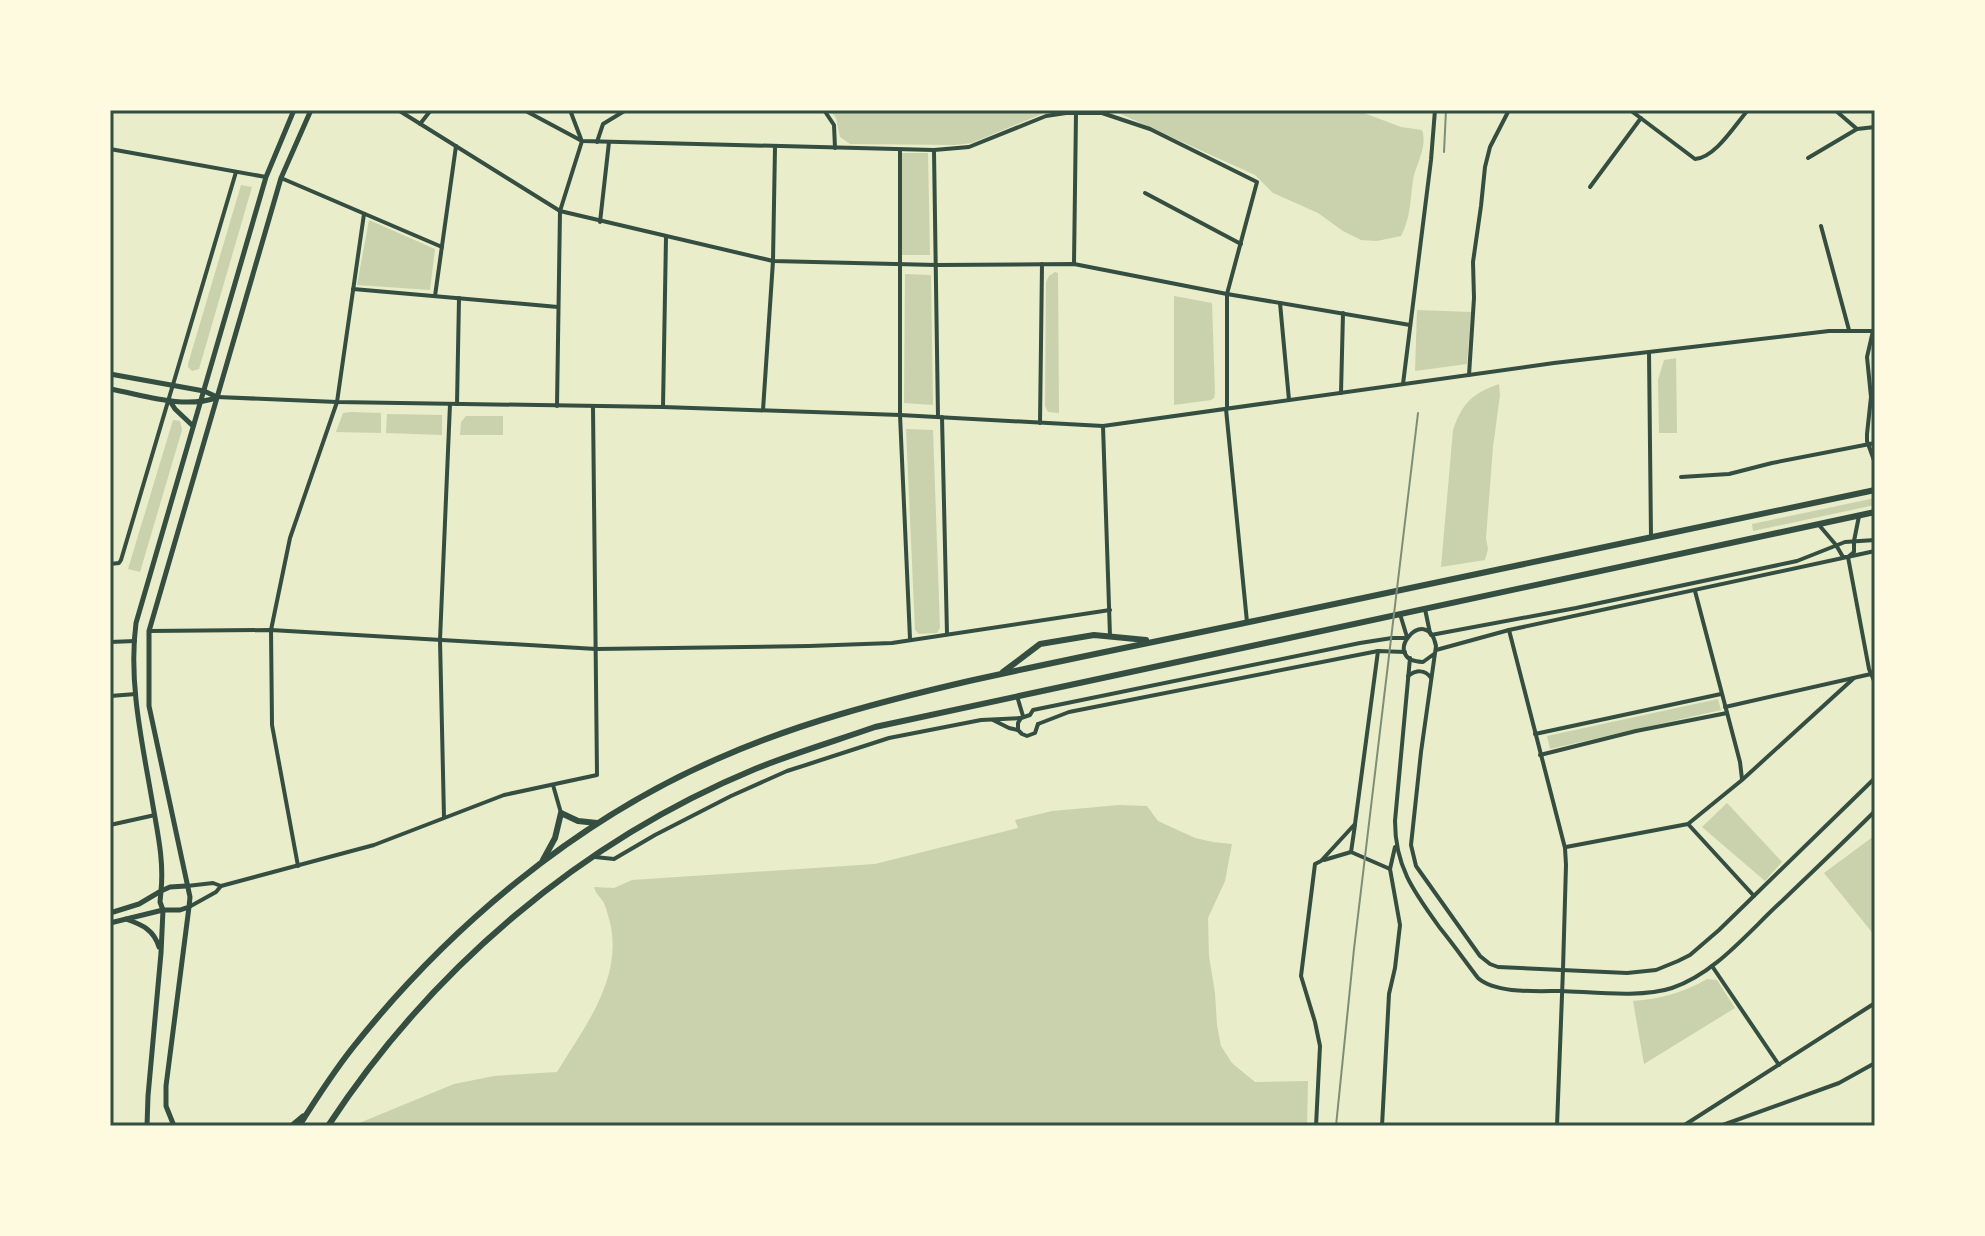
<svg xmlns="http://www.w3.org/2000/svg" width="1985" height="1236" viewBox="0 0 1985 1236" font-family="'Titillium Web',sans-serif">
  <style>
    .green { fill: #cad2ad }
    .lines { fill: none; stroke-linecap: round; stroke-linejoin: round }
    .minor { stroke: #344e41; stroke-width: 4 }
    .tertiary { stroke: #344e41; stroke-width: 4 }
    .secondary { stroke: #344e41; stroke-width: 5 }
    .trunk { stroke: #344e41; stroke-width: 6 }
    .rail { stroke: #7c8e77; stroke-width: 2 }
    .neatline { fill: none; stroke: #344e41; stroke-width: 3 }
  </style>
  <rect width="100%" height="100%" fill="#e9edc9"/>
  <g class="green">
    <path d="M830,110H1056L1044,113L972,143L955,145L850,144L840,137L836,118Z"/>
    <path d="M1112,110H1356L1401,127L1422,130C1428,146 1416,164 1413,180C1410,200 1411,217 1401,236L1377,241L1361,240L1343,231L1318,213L1273,193L1255,175Z"/>
    <path d="M902,153H928L930,255H902Z"/>
    <path d="M241,185L252,187L199,369L192,371L188,367V364Z"/>
    <path d="M369,220L435,249L430,290L357,285Z"/>
    <path d="M1055,272L1058,273L1059,413L1048,412L1045,406L1046,282L1049,276Z"/>
    <path d="M905,274L931,275L933,405L904,403Z"/>
    <path d="M1174,296L1212,303L1215,393L1214,398L1211,400L1174,405Z"/>
    <path d="M1417,310L1471,312L1467,364L1415,371Z"/>
    <path d="M1676,358L1677,433H1659L1658,380L1664,360Z"/>
    <path d="M1499,384L1500,395L1493,447L1486,538L1488,549L1485,560L1441,567L1453,430C1462,403 1473,393 1499,384Z"/>
    <path d="M351,412L381,413V433L336,432L343,413Z"/>
    <path d="M387,414L442,415V435L386,433Z"/>
    <path d="M466,416H503V435H460L461,422Z"/>
    <path d="M173,420L180,421L182,430L140,572L128,569Z"/>
    <path d="M906,429L933,430L940,628L937,633L919,634L915,630Z"/>
    <path d="M1875,498V505L1753,531L1752,524Z"/>
    <path d="M1718,699L1721,710L1550,749L1547,736Z"/>
    <path d="M1727,803L1782,862L1765,881L1702,827Z"/>
    <path d="M1119,805L1147,806L1158,821L1195,838L1213,842L1232,844L1225,881L1208,918L1209,956L1215,993L1217,1025L1221,1046L1232,1063L1255,1082L1308,1081L1307,1126H352L454,1084L494,1076L557,1072C583,1029 621,982 611,927C609,919 607,910 604,903C600,896 596,895 594,887L614,888L632,880L875,864L1018,828L1015,820L1052,811Z"/>
    <path d="M1874,836L1875,837V936L1824,873Z"/>
    <path d="M1707,979L1717,980L1735,1008L1644,1064L1633,1001C1660,999 1683,993 1707,979Z"/>
  </g>
  <g class="lines">
    <g class="minor">
      <path d="M524,110L582,141L934,150L969,147L1046,116L1066,113H1102L1150,129L1257,182L1227,294L1410,325"/>
      <path d="M570,110L581,139"/>
      <path d="M824,110L834,125L835,148"/>
      <path d="M1835,110L1857,129"/>
      <path d="M420,124L431,110"/>
      <path d="M597,142L603,124L626,110"/>
      <path d="M900,150V415L910,639"/>
      <path d="M934,151L938,417"/>
      <path d="M1808,158L1857,129L1875,127"/>
      <path d="M281,178L442,247"/>
      <path d="M1590,187L1641,118"/>
      <path d="M1145,193L1241,244"/>
      <path d="M600,222L609,142"/>
      <path d="M1821,226L1849,330"/>
      <path d="M1074,264L1076,113"/>
      <path d="M353,289L558,307"/>
      <path d="M435,296L456,146"/>
      <path d="M1280,303L1289,400"/>
      <path d="M1873,331L1867,357L1871,397L1867,434V441L1875,463"/>
      <path d="M1469,375L1474,298L1473,262L1481,206L1485,167L1490,147L1509,110"/>
      <path d="M1403,384L1431,160L1435,110"/>
      <path d="M1341,393L1343,313"/>
      <path d="M337,402L364,214"/>
      <path d="M457,404L459,298"/>
      <path d="M557,406L560,211L582,141"/>
      <path d="M663,407L666,237"/>
      <path d="M1226,409L1247,622"/>
      <path d="M763,410L773,261L775,147"/>
      <path d="M942,417L947,634"/>
      <path d="M1040,423L1042,264"/>
      <path d="M1681,477L1729,474L1772,463L1875,443"/>
      <path d="M1859,516L1854,541V552L1848,557L1869,669L1875,683"/>
      <path d="M1819,525L1836,545L1843,557H1846"/>
      <path d="M1695,591L1740,762L1742,779"/>
      <path d="M1425,609L1430,633"/>
      <path d="M1400,614L1407,637"/>
      <path d="M1509,630L1565,848L1566,865L1563,969L1557,1126"/>
      <path d="M1431,635L1576,608L1797,561L1845,542L1875,540"/>
      <path d="M110,642L135,641"/>
      <path d="M1436,650L1509,630L1875,551"/>
      <path d="M1434,654L1423,662C1377,660 1427,601 1436,646L1421,752L1411,845L1416,866L1480,956L1490,964L1498,967L1627,973L1656,970L1678,961L1690,955L1719,930L1875,778"/>
      <path d="M1410,658L1395,821C1395,867 1414,892 1440,928C1453,944 1465,961 1478,978C1496,994 1538,991 1561,991C1593,992 1642,998 1672,988C1716,973 1748,932 1782,901C1813,871 1844,842 1875,811"/>
      <path d="M1408,676C1416,670 1425,669 1431,678"/>
      <path d="M1017,696L1023,716"/>
      <path d="M1725,707L1871,674"/>
      <path d="M993,720L1009,728L1018,730L1022,734L1027,736L1035,733L1038,724"/>
      <path d="M1038,724L1069,712L1378,651L1405,652"/>
      <path d="M1018,730V723L1021,718L1030,715L1033,710L1360,643L1392,638H1407"/>
      <path d="M1535,734L1721,694"/>
      <path d="M1540,755L1636,731L1727,713"/>
      <path d="M444,817L440,640L450,404"/>
      <path d="M1688,824L1754,896"/>
      <path d="M110,825L155,815"/>
      <path d="M1355,825L1351,852L1390,869"/>
      <path d="M1566,847L1688,824L1742,780L1854,678"/>
      <path d="M595,857L614,859L655,835L731,796L787,771L812,763L889,738L981,720L1021,718"/>
      <path d="M1324,860L1351,852"/>
      <path d="M1712,966L1779,1065"/>
      <path d="M1316,1126L1320,1046L1315,1022L1301,976L1315,864L1321,861L1355,824L1378,651"/>
      <path d="M1382,1126L1389,994L1395,968L1400,925L1390,869L1395,847"/>
      <path d="M1683,1126L1875,1003"/>
      <path d="M1720,1126L1839,1083L1875,1063"/>
    </g>
    <g class="tertiary">
      <path d="M398,110L560,211L773,261L936,265L1074,264L1227,294V408"/>
      <path d="M1630,110L1695,159C1715,158 1735,125 1748,110"/>
      <path d="M110,149L266,177"/>
      <path d="M1649,352L1651,537"/>
      <path d="M217,397L337,402L663,407L900,415L1103,426L1554,363L1829,331H1875"/>
      <path d="M1103,426L1110,636"/>
      <path d="M110,564L119,563L121,560L236,172"/>
      <path d="M149,631L271,630L596,649L809,646L892,643L1110,610"/>
      <path d="M110,696L136,694"/>
      <path d="M553,785L561,813"/>
      <path d="M298,866L272,725L271,630L290,538L337,402"/>
      <path d="M187,886L213,883L221,886L216,892L189,907"/>
      <path d="M221,886L374,845L504,795L597,775L593,407"/>
    </g>
    <g class="secondary">
      <path d="M110,374L204,391L217,397"/>
      <path d="M110,389C144,395 182,409 216,398"/>
      <path d="M170,401L175,409L193,426"/>
      <path d="M110,913L139,904L161,891C164,862 158,835 153,806C143,746 128,684 136,623L266,177L294,110"/>
      <path d="M126,919C143,925 154,930 159,947"/>
      <path d="M110,923L163,910H180L189,907L190,897L149,706V631L281,178L311,110"/>
      <path d="M147,1126L148,1096L161,953L163,910L160,902L161,891L170,887L186,886"/>
      <path d="M174,1126L166,1106V1086L189,907"/>
      <path d="M291,1126L303,1116"/>
    </g>
    <g class="trunk">
      <path d="M1003,672L1040,644L1094,635L1146,640"/>
      <path d="M543,860L555,838L561,813L578,821L597,823"/>
      <path d="M299,1126C316,1099 334,1071 354,1046C450,926 575,821 717,759C798,723 883,701 969,681C1064,660 1159,641 1254,621C1461,578 1668,533 1875,490"/>
      <path d="M328,1126C431,969 581,841 755,769C794,753 835,741 875,727L1875,512"/>
    </g>
    <g class="rail">
      <path d="M1444,152L1446,110"/>
      <path d="M1336,1126L1354,949L1418,413"/>
    </g>
  </g>
  <rect width="1985" height="1236" fill="none" stroke="#fefae0" stroke-width="224"/>
  <rect x="112" y="112" width="1761" height="1012" class="neatline"/>
</svg>
